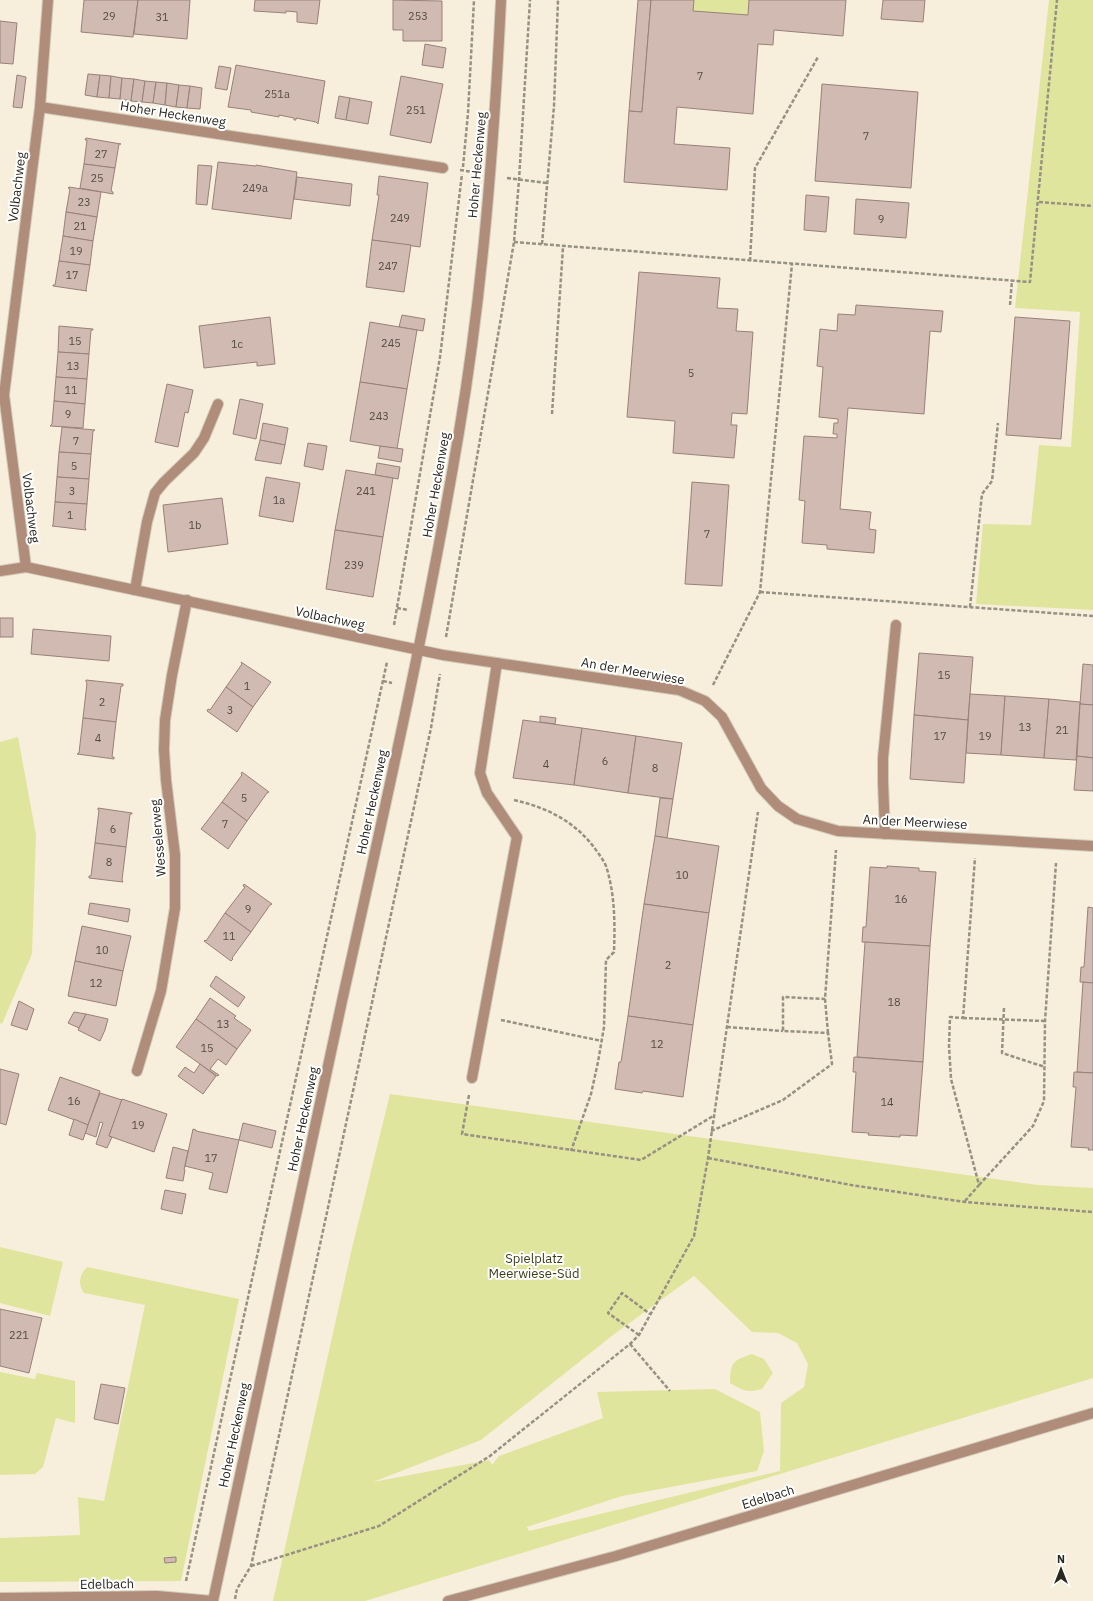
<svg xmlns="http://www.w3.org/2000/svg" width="1093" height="1601" viewBox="0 0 1093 1601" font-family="'IBM Plex Sans',sans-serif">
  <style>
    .green { fill: #e0e59e; fill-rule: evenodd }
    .building { fill: #d1bab2; stroke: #97817a }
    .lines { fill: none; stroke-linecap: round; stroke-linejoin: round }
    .minor-casing { stroke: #d2cbb9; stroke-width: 12 }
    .path { stroke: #969183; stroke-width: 2.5; stroke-dasharray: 4 2; stroke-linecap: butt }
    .minor { stroke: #b08d7b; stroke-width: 10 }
    .labels { text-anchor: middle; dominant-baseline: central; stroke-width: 4; stroke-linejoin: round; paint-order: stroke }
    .number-label { font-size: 11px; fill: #544c44 }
    .street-label { font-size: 13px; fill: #2a2720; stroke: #fff }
    .park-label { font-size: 13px; fill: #3c3e19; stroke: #fff }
  </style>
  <rect width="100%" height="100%" fill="#f7efdb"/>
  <g class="green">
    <path d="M694,0H749L748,15L693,11Z"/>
    <path d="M1049,0H1093V610L976,604L983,524L1031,525L1039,445L1071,447L1080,312L1015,308Z"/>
    <path d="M18,737L36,835L32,954L2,1024L0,1023V742Z"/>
    <path d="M390,1094L1038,1185L1093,1188V1378L365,1601H273L352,1248ZM694,1276L752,1332L778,1333L797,1343L808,1364L804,1387L781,1403L780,1471L529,1531L527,1527L622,1496L757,1471L764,1451L760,1412L715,1389L597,1392L603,1418L499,1456L492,1465L489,1460L373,1482L481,1440L613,1335Z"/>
    <path d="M0,1247L63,1262L50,1316L0,1303Z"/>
    <path d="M87,1267L239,1299L181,1581L0,1582V1538L80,1535L78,1497L104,1501L145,1305L84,1293C77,1284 80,1274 87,1267Z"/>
    <path d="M752,1354L764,1359L773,1373L762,1389C748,1393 743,1391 730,1383C730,1363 733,1360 752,1354Z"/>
    <path d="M0,1372L35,1379L37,1373L75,1381V1423L56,1418L43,1467L35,1474L0,1475Z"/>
  </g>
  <g class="building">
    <path d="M84,0H138L133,37L81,32Z"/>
    <path d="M138,0H190L187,39L134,34Z"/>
    <path d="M255,0H320L317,24L297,22V12L286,11V13L254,11Z"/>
    <path d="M393,0L442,1V41H403V30H393Z"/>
    <path d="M638,0H651L642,112L629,111Z"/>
    <path d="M651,0H694L693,11L748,15L749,0H846L843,36L774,30L773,45L758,44L753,114L677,107L674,144L730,148L727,190L624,182L629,111L642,112Z"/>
    <path d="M883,0H925L923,22L881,19Z"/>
    <path d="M0,21L17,23L13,64L0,63Z"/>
    <path d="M425,44L446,48L443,68L422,65Z"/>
    <path d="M236,65L325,81L318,124L316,122L296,118V120H294V118L279,115V117L251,112V110L228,107Z"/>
    <path d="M219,66L231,68L227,90L215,88Z"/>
    <path d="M88,74L100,75L97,97L85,95Z"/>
    <path d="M17,75L26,77L22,108L13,107Z"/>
    <path d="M100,75L111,76L109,98L97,97Z"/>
    <path d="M111,76L122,78L120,99L109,98Z"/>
    <path d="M401,76L443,84L431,143L390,135Z"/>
    <path d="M122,78L134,79L131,101L120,99Z"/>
    <path d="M134,79L145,81L142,102L131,101Z"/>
    <path d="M145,81L156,82L153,103L142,102Z"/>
    <path d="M156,82L167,83L165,105L153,103Z"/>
    <path d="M167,83L179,85L176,107L165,105Z"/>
    <path d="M822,84L918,92L911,188L815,181Z"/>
    <path d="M179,85L190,86L187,108L176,107Z"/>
    <path d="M190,86L202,88L200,109L187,108Z"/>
    <path d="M339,96L350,98L346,120L335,118Z"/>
    <path d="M350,98L372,102L368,124L346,120Z"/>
    <path d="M86,138L121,144H119L115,168L84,164L87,140H85Z"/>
    <path d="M218,162L256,166V165L297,172L291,219L212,209Z"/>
    <path d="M84,164L115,168L111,191L113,192V194L80,188Z"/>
    <path d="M198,165L212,166L207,205L196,204Z"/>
    <path d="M379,176L428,183L420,247L372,240L379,195H377Z"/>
    <path d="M297,177L352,184L350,206L294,199Z"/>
    <path d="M69,187L101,192L97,217L66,212L70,189L68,188Z"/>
    <path d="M806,195L829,197L826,232L804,230Z"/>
    <path d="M856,199L909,203L906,238L854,234Z"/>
    <path d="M66,212L97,217L93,241L63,236Z"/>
    <path d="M63,236L93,241L90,265L59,261Z"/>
    <path d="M372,240L411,245L404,292L366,287Z"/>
    <path d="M59,261L90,265L86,290L87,291L53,286V285H55Z"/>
    <path d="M639,272L720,278L717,308L738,309L736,331L753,332L747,414L732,413L731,425H737L734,458L673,453L675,421L627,417Z"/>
    <path d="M856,305L943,311L941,332L930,331L924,414L848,408L840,509L871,512L869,529L876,530L874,553L827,549V545L802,543L805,501L799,500L804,436L837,438V434H833L834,423H838V419L819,417L823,367L817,366L820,329L837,331L838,314L855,315Z"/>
    <path d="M402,315L425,319L423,331L399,327Z"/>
    <path d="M270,317L275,364L257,366V362L204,368L199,326Z"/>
    <path d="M1015,317L1070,321L1061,439L1006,435Z"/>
    <path d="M370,322L417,330L407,389L360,382Z"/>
    <path d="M59,326L93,329V330H91L89,354L58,352Z"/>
    <path d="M58,352L89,354L87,379L56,377Z"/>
    <path d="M56,377L87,379L85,404L54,401Z"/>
    <path d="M360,382L407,389L397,449L350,441Z"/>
    <path d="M167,384L193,390L188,413L185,412L178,447L155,442Z"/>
    <path d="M240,399L263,404L256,439L233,434Z"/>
    <path d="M54,401L85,404L83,428L50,426L52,424Z"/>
    <path d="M263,423L288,428L285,445L260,440Z"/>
    <path d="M62,427L95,430L93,431L91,454L59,452Z"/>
    <path d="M260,440L285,445L281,464L255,460Z"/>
    <path d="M308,443L327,446L323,470L304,466Z"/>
    <path d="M380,446L403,449L401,462L378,458Z"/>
    <path d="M59,452L91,454L89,479L57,477Z"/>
    <path d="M377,463L400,467L398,479L375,475Z"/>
    <path d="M346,470L393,478L383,537L335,530Z"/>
    <path d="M57,477L89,479L87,504L55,502Z"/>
    <path d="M266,477L300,483L293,522L259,516Z"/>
    <path d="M692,482L729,485L722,586L685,584Z"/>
    <path d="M222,498L228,544L168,552L163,505Z"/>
    <path d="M55,502L87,504L85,527L86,530L52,526L53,525Z"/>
    <path d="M335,530L383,537L373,597L326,589Z"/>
    <rect x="0" y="618" width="13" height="19"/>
    <path d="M33,629L111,636L109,661L31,654Z"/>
    <path d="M919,653L973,657L968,720L914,715Z"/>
    <path d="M241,662L271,682L253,707L226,687L242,664Z"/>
    <path d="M1083,664L1093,665V705L1080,704Z"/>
    <path d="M86,680L123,684V686H121L116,722L83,718L87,683L86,682Z"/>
    <path d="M226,687L253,707L237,732L207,711L208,709L210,710Z"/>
    <path d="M970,694L1005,696L1001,755L966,753Z"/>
    <path d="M1005,696L1049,699L1044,758L1001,755Z"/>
    <path d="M1049,699L1080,702L1076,760L1044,758Z"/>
    <path d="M1080,704L1093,705V758L1077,756Z"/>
    <path d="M914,715L968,720L964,783L910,779Z"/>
    <path d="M540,716L556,718L555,724L540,722Z"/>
    <path d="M83,718L116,722L112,757H114V759L77,754L79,753Z"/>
    <path d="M523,720L582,728L574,785L513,778Z"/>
    <path d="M582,728L636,736L628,793L574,785Z"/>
    <path d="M636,736L682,743L673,799L628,793Z"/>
    <path d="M1077,756L1093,758V791L1074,790Z"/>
    <path d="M242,772L269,792L267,793L247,821L222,802L242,775L241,774Z"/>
    <path d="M660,798L673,799L667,838L655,836Z"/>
    <path d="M222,802L247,821L228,849L201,829Z"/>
    <path d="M98,808L132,813V814H130L126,847L95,843L99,810H98Z"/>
    <path d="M655,836L719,846L709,913L644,904Z"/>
    <path d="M95,843L126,847L122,880L123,882L89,878V876H91Z"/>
    <path d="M887,866L919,868V871L936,872L930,946L862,942L863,927H866L870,867L887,868Z"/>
    <path d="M244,884L272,904L270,905L251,932L225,913L245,887L243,886Z"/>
    <path d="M90,903L130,909L128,922L88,914Z"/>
    <path d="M644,904L709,913L693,1025L628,1016Z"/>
    <path d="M1088,907L1093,908V983L1080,982L1081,967H1084Z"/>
    <path d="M225,913L251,932L232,958L233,959L231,961L204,941L205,940L206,941Z"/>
    <path d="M82,926L131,936L123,971L75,961Z"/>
    <path d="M865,942L930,946L923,1062L857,1057Z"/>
    <path d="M75,961L123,971L116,1006L68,996Z"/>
    <path d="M216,976L245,997L238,1007L210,986Z"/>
    <path d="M1083,982L1093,983V1073L1077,1072Z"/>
    <path d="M210,998L236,1016L234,1018L251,1030L237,1049L196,1019Z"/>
    <path d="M19,1001L34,1009L27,1030L11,1025Z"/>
    <path d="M74,1012L86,1014L79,1028L68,1023Z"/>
    <path d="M86,1014L108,1019L105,1030L100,1041L78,1030Z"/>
    <path d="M628,1016L693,1025L683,1097L643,1091L642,1093L615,1089L619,1062H621Z"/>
    <path d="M196,1019L237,1049L226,1065L218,1059L210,1069L219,1075L217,1076L176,1047Z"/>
    <path d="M854,1057L923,1062L917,1136L900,1135V1137L868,1135L869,1133L852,1132L856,1072H853Z"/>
    <path d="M200,1064L216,1076L203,1094L178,1076L185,1067L194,1073Z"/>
    <path d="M0,1069L19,1074L6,1125L0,1123Z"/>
    <path d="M1074,1072L1093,1073V1150H1088L1089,1148L1071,1147L1076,1087H1073Z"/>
    <path d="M60,1077L100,1091L88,1125L48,1110Z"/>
    <path d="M100,1093L122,1100L109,1136L112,1137L107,1148L96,1144L103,1123L100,1122L96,1137L85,1133Z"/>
    <path d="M122,1099L167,1114L154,1152L109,1136Z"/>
    <path d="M74,1119L88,1125L83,1140L69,1135Z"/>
    <path d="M243,1123L276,1131L272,1148L239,1140Z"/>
    <path d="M193,1129L196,1130V1131L239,1140L227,1193L209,1189L213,1173L185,1166Z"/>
    <path d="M173,1147L188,1151L184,1170H185L183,1181L166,1178Z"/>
    <path d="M165,1190L186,1194L182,1214L161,1209Z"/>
    <path d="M0,1309L42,1318L29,1373L0,1366Z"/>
    <path d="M101,1384L125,1388L118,1424L94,1419Z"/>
    <path d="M176,1557V1562L165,1563L164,1558Z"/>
  </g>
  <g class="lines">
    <g class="minor-casing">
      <g id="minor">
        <path d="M48,0L40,107L4,395L26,567L443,655L679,690L705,701L722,717L761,788L778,806L797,819L838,831L1093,846"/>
        <path d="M40,107L443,168"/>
        <path d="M0,571L26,567"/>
        <path d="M135,590L147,522L155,493L164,482L194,453L204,438L218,404"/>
        <path d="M885,834L883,781V758L896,625"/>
        <path d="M137,1071L161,991L175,908V855L166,780L164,750L165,720L172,675L187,600"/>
        <path d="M472,1078L517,837L487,793L480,773L497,663"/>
        <path d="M0,1598L157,1596L213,1601C255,1401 298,1201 342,1001C384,812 427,623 459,432C483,289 494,144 501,0"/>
        <path d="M448,1601L616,1556L1093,1413"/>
      </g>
    </g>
    <g class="path">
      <path d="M463,167L468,113L474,0"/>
      <path d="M460,170L473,172"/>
      <path d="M507,178L547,183"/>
      <path d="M1039,202L1093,206"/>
      <path d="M514,242L1030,282L1057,0"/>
      <path d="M542,244L554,106L558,0"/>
      <path d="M750,261L755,168L818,57"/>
      <path d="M1010,305L1012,280"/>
      <path d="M552,414L563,247"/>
      <path d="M760,592L1093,616"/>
      <path d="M970,607L982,494L992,481L998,423"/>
      <path d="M397,608L408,610"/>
      <path d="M394,625L440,357L462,174"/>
      <path d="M446,637L514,242L519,180L530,0"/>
      <path d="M383,681L392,683"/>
      <path d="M713,685L760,592L792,264"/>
      <path d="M514,800C549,808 578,823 598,853C601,857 604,861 606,866C615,894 615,923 614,952L606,960L604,1027L598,1062L591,1094L571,1151"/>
      <path d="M825,999L828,1033"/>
      <path d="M1004,1008L1002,1053L1045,1067"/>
      <path d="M963,1018L1045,1021"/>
      <path d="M501,1020L602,1041"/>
      <path d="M727,1027L783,1031"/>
      <path d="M469,1095L462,1134L641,1160L713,1116"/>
      <path d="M711,1131L783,1100L832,1064L828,1033L783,1031V997L825,999L836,850"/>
      <path d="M708,1158L851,1185L965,1202L1093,1212"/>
      <path d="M979,1185L1033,1126L1044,1101L1045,1021L1056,863"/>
      <path d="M965,1201L979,1185L951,1079L949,1046L950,1017L963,1018L975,858"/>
      <path d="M639,1335L608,1313L622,1293L650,1314"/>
      <path d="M630,1344L670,1391"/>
      <path d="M251,1566L379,1526L490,1456L630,1344L639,1335L694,1236L708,1158L758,812"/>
      <path d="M186,1581L387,662"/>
      <path d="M235,1599L237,1589L251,1566L431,728L440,674"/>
    </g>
    <use href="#minor" class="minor"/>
  </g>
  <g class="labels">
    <g class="number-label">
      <text x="109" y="16">29</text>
      <text x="418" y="16">253</text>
      <text x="162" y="17">31</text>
      <text x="700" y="76">7</text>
      <text x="277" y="94">251a</text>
      <text x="416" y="110">251</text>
      <text x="866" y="136">7</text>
      <text x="101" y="154">27</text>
      <text x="97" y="178">25</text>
      <text x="255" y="188">249a</text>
      <text x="84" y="202">23</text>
      <text x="400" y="218">249</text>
      <text x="881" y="219">9</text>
      <text x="80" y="226">21</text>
      <text x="76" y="251">19</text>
      <text x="388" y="266">247</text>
      <text x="72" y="275">17</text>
      <text x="75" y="341">15</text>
      <text x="391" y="343">245</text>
      <text x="237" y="344">1c</text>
      <text x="73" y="366">13</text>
      <text x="691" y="373">5</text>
      <text x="71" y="390">11</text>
      <text x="68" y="414">9</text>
      <text x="379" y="416">243</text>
      <text x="76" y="441">7</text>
      <text x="74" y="466">5</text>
      <text x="72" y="491">3</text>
      <text x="366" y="491">241</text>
      <text x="279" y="500">1a</text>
      <text x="70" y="515">1</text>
      <text x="195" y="525">1b</text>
      <text x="707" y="534">7</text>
      <text x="354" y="565">239</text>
      <text x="944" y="675">15</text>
      <text x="247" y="686">1</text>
      <text x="102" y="702">2</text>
      <text x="230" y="710">3</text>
      <text x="1025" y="727">13</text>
      <text x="1062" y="730">21</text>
      <text x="940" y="736">17</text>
      <text x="985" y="736">19</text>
      <text x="98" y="738">4</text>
      <text x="605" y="761">6</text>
      <text x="546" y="764">4</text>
      <text x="655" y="768">8</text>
      <text x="244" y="798">5</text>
      <text x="225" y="824">7</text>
      <text x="113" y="829">6</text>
      <text x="109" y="862">8</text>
      <text x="682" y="875">10</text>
      <text x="901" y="899">16</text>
      <text x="248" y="909">9</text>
      <text x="229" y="936">11</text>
      <text x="102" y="950">10</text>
      <text x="668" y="965">2</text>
      <text x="96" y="983">12</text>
      <text x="894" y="1002">18</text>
      <text x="223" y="1024">13</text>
      <text x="657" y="1044">12</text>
      <text x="207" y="1048">15</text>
      <text x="74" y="1101">16</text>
      <text x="887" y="1102">14</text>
      <text x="138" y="1125">19</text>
      <text x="211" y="1158">17</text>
      <text x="19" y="1335">221</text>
    </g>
    <g class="street-label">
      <text transform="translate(173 114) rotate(9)">Hoher Heckenweg</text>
      <text transform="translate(477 165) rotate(-85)">Hoher Heckenweg</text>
      <text transform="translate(17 187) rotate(-83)">Volbachweg</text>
      <text transform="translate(436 485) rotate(-80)">Hoher Heckenweg</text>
      <text transform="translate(31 508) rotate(83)">Volbachweg</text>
      <text transform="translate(330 618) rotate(12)">Volbachweg</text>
      <text transform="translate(633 671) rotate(10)">An der Meerwiese</text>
      <text transform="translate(372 802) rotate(-78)">Hoher Heckenweg</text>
      <text transform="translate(915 822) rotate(3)">An der Meerwiese</text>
      <text transform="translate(158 838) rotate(-95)">Wesselerweg</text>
      <text transform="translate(303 1119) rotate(-78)">Hoher Heckenweg</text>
      <text transform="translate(234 1435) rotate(-78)">Hoher Heckenweg</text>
      <text transform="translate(768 1497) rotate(-17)">Edelbach</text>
      <text transform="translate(107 1584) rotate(-1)">Edelbach</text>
    </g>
    <g class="park-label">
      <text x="534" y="1258">Spielplatz<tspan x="534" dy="15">Meerwiese-Süd</tspan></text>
    </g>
  </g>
  <g transform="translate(1061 1569)" stroke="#ffffff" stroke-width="3" paint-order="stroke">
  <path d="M0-3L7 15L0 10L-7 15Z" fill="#2a2720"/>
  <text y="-6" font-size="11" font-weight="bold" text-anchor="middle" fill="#2a2720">N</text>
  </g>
</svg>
